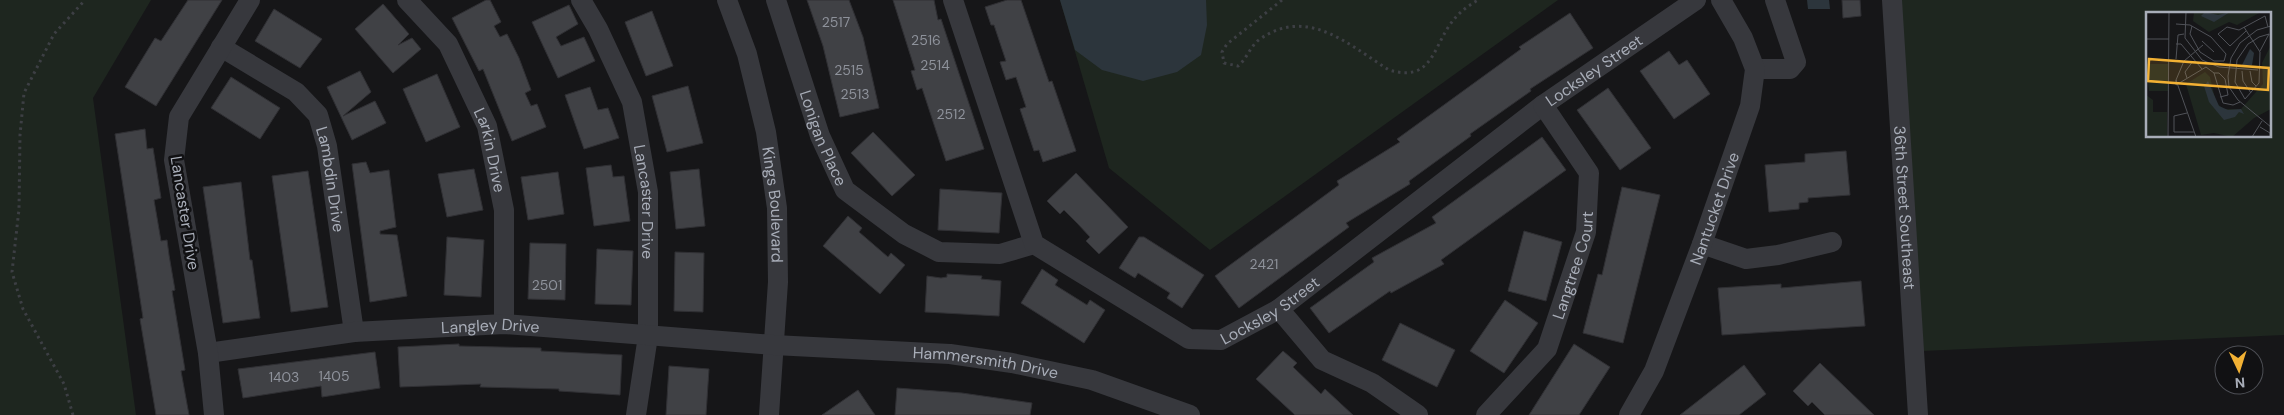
<svg xmlns="http://www.w3.org/2000/svg" width="2284" height="415" viewBox="0 0 2284 415" font-family="'DM Sans',sans-serif">
  <style>
    .green { fill: #1e261f; fill-rule: evenodd }
    .water { fill: #2c353c }
    .building { fill: #404145; stroke: #303034 }
    .lines { fill: none; stroke-linecap: round; stroke-linejoin: round }
    .path { stroke: #3d3f44; stroke-width: 3; stroke-dasharray: 2.5 4; stroke-linecap: butt }
    .minor { stroke: #37383d; stroke-width: 20 }
    .labels { text-anchor: middle; dominant-baseline: central; stroke-width: 5; stroke-linejoin: round; paint-order: stroke }
    .number-label { font-size: 14px; fill: #8e929b }
    .street-label { font-size: 16px; fill: #a8adb8; stroke: #111113 }
    .inset-road { fill: none; stroke: #505258; stroke-width: 1 }
    .view { fill: #f2b134; fill-opacity: 0.15; stroke: #f2b134; stroke-width: 2.5 }
    .inset-edge { fill: none; stroke: #a8adb8; stroke-width: 2.5 }
  </style>
  <rect width="100%" height="100%" fill="#161618"/>
  <g class="green">
    <path d="M0,0H151L93,98L136,415H0Z"/>
    <path d="M1060,0H1558L1210,250L1109,168Z"/>
    <path d="M1900,0H2284V335L1922,351ZM2148,14H2270V136H2148Z"/>
  </g>
  <g class="water">
    <path d="M1060,0H1206L1207,25L1201,55L1177,72L1143,81L1102,70L1075,50Z"/>
    <path d="M1807,0H1829L1830,9H1808Z"/>
  </g>
  <g class="building">
    <path d="M188,0H222L156,106L125,87L155,38L161,41Z"/>
    <path d="M486,0H490L501,22L494,26L500,37L507,34L519,58L531,90L525,93L531,106L537,104L546,127L512,141L483,69L479,71L452,18Z"/>
    <path d="M807,0H849L863,37L879,108L840,117L823,46Z"/>
    <path d="M893,0H934L938,20L941,19L984,149L946,161L922,88L917,90L911,71L915,70Z"/>
    <path d="M1007,0H1021L1049,82L1052,81L1076,151L1043,162L1039,150L1034,151L1020,109L1026,107L1016,77L1006,80L1000,62L1006,61L994,25H991L985,7Z"/>
    <path d="M1842,0H1860L1861,16L1843,18Z"/>
    <path d="M383,4L409,34L398,45L412,38L421,49L393,73L355,29Z"/>
    <path d="M569,5L578,24L556,37L561,46L584,37L595,61L558,78L532,22Z"/>
    <path d="M274,9L322,39L300,68L255,41Z"/>
    <path d="M652,11L673,66L646,76L625,22Z"/>
    <path d="M1570,13L1593,48L1530,89L1531,91L1470,134L1471,136L1409,181L1410,184L1346,223L1349,227L1239,308L1215,276L1339,185L1337,181L1400,142L1397,139L1521,49L1519,47Z"/>
    <path d="M1669,51L1679,65L1687,60L1710,94L1674,119L1640,71Z"/>
    <path d="M360,71L371,92L343,116L375,101L386,123L352,140L327,87Z"/>
    <path d="M437,74L460,127L426,142L403,89Z"/>
    <path d="M231,77L280,108L260,139L211,108Z"/>
    <path d="M688,86L703,143L667,152L652,96Z"/>
    <path d="M590,87L598,110L608,108L619,138L584,149L565,95Z"/>
    <path d="M1608,88L1651,148L1620,170L1577,110Z"/>
    <path d="M145,129L147,149L153,148L161,198L154,200L161,241L167,240L169,255L175,290L172,291L185,370L181,371L189,415H156L140,319L143,318L115,134Z"/>
    <path d="M873,132L915,175L892,196L851,153Z"/>
    <path d="M1542,137L1566,170L1441,260L1444,264L1391,293L1390,291L1329,333L1310,308L1374,262L1372,258L1436,223L1432,217Z"/>
    <path d="M1846,151L1850,195L1808,198V202L1799,203V209L1769,212L1765,165L1805,162V154Z"/>
    <path d="M366,162L370,173L389,170L396,227L380,231V234L397,235L407,296L370,302L352,164Z"/>
    <path d="M611,165L613,177L624,176L630,221L594,226L586,168Z"/>
    <path d="M474,169L483,210L447,217L438,174Z"/>
    <path d="M699,169L705,226L676,229L670,172Z"/>
    <path d="M308,171L328,307L291,312L272,176Z"/>
    <path d="M558,172L564,214L528,220L521,177Z"/>
    <path d="M1076,173L1128,227L1099,254L1086,241L1090,237L1077,223L1064,210L1060,214L1047,201Z"/>
    <path d="M241,182L250,260H252L260,318L223,323L203,187Z"/>
    <path d="M1622,187L1660,195L1623,343L1583,333L1598,274L1602,275Z"/>
    <path d="M940,189L1002,193L999,233L938,230Z"/>
    <path d="M848,216L862,228L859,232L888,257L891,253L905,265L880,294L823,246Z"/>
    <path d="M1524,231L1562,242L1546,301L1508,291Z"/>
    <path d="M447,237L484,240L481,297L444,295Z"/>
    <path d="M1139,237H1144L1204,275L1182,308L1167,298L1170,293L1138,273L1135,278L1119,268Z"/>
    <path d="M530,243L566,244L565,300L528,299Z"/>
    <path d="M597,249L633,251L631,305L595,304Z"/>
    <path d="M675,252L704,253L703,312L674,311Z"/>
    <path d="M1042,269L1058,280L1055,285L1087,305L1090,300L1105,310L1084,343L1021,303Z"/>
    <path d="M947,274L982,276L981,279L1001,281L999,316L925,312L927,276L941,278L947,277Z"/>
    <path d="M1861,281L1865,326L1722,335L1718,288L1781,284V288Z"/>
    <path d="M1505,300L1538,323L1504,373L1470,351Z"/>
    <path d="M1400,323L1455,350L1437,387L1382,360Z"/>
    <path d="M459,344V346L541,348V351L622,355L620,395L559,391V389L480,387L481,384L400,387L398,347Z"/>
    <path d="M1574,344L1610,367L1579,415H1529Z"/>
    <path d="M1283,351L1297,363L1293,367L1321,394L1325,389L1353,415H1295L1256,379Z"/>
    <path d="M375,352L380,388L322,397L321,386L243,398L238,369Z"/>
    <path d="M1820,363L1874,415H1825L1812,402L1808,406L1793,391Z"/>
    <path d="M1744,365L1766,394L1739,415H1680Z"/>
    <path d="M669,366L709,369L706,415H666Z"/>
    <path d="M897,388L962,393L1032,403L1030,415H895Z"/>
    <path d="M858,390L875,415H822Z"/>
  </g>
  <g class="lines">
    <g class="path">
      <path d="M1282,0L1227,44L1222,52L1224,63L1238,66C1247,59 1250,46 1260,39C1308,6 1349,45 1389,70C1430,82 1432,52 1449,26C1457,14 1466,7 1478,0"/>
      <path d="M73,415L64,384L23,309L12,272L19,209L20,135L24,93L54,34L85,0"/>
    </g>
    <g class="minor">
      <path id="s1" d="M407,0L448,44L487,126L504,210V324"/>
      <path id="s2" d="M581,0L598,29L632,102L648,192V336L636,415"/>
      <path id="s3" d="M727,0L747,54L766,132L777,208L778,282L769,415"/>
      <path id="s4" d="M776,0L820,136L845,190L904,234L939,252L1000,254L1034,244"/>
      <path id="s5" d="M953,0L1034,244L1189,339L1221,340L1279,309L1543,105L1696,0"/>
      <path id="s6" d="M1892,0L1918,415"/>
      <path id="s7" d="M221,47L296,92L318,115L327,146L354,332"/>
      <path d="M1755,69H1790L1796,62L1775,0"/>
      <path d="M1702,244L1746,259L1778,255L1832,242"/>
      <path d="M1279,309L1322,360L1372,383L1418,415"/>
      <path id="s8" d="M208,353L354,332L504,324L774,345L950,354L1012,363L1092,380L1190,415"/>
      <path d="M214,415L208,353L174,160L179,117L250,0"/>
      <path id="s9" d="M1486,415L1547,349L1586,232L1589,173L1543,105"/>
      <path id="s10" d="M1629,415L1654,371L1702,244L1750,106L1755,69L1743,38L1721,0"/>
    </g>
  </g>
  <g class="labels">
    <g class="number-label">
      <text x="836" y="22">2517</text>
      <text x="926" y="40">2516</text>
      <text x="935" y="65">2514</text>
      <text x="849" y="70">2515</text>
      <text x="855" y="94">2513</text>
      <text x="951" y="114">2512</text>
      <text x="1264" y="264">2421</text>
      <text x="547" y="285">2501</text>
      <text x="334" y="376">1405</text>
      <text x="284" y="377">1403</text>
    </g>
    <g class="street-label">
      <text stroke="none"><textPath href="#s5" startOffset="932">Locksley Street</textPath></text>
      <text stroke="none"><textPath href="#s4" startOffset="146">Lonigan Place</textPath></text>
      <text stroke="none"><textPath href="#s1" startOffset="175">Larkin Drive</textPath></text>
      <text stroke="none"><textPath href="#s7" startOffset="185">Lambdin Drive</textPath></text>
      <text stroke="none"><textPath href="#s2" startOffset="215">Lancaster Drive</textPath></text>
      <text stroke="none"><textPath href="#s3" startOffset="211">Kings Boulevard</textPath></text>
      <text stroke="none"><textPath href="#s6" startOffset="208">36th Street Southeast</textPath></text>
      <text stroke="none"><textPath href="#s10" startOffset="224">Nantucket Drive</textPath></text>
      <text transform="translate(185 213) rotate(81)">Lancaster Drive</text>
      <text stroke="none"><textPath href="#s9" startOffset="178">Langtree Court</textPath></text>
      <text stroke="none"><textPath href="#s5" startOffset="528">Locksley Street</textPath></text>
      <text stroke="none"><textPath href="#s8" startOffset="284">Langley Drive</textPath></text>
      <text stroke="none"><textPath href="#s8" startOffset="781">Hammersmith Drive</textPath></text>
    </g>
  </g>
  <g transform="translate(2146 12)">
    <rect width="125" height="125" fill="#161618"/>
    <path d="M48,0H115L91,13L83,10L63,20L47,9ZM125,33V97L108,106L86,125L68,121L55,123L40,72L59,60L64,65L70,91L78,97H95L117,72L116,51ZM0,52H22V79H3ZM0,83L7,88V100H21V125H0Z" fill="#1e261f"/>
    <path d="M59,0L72,3L84,0L68,10L55,4ZM104,37L108,41L106,53H96ZM62,69L73,94L82,98L95,97L98,102L93,100L89,105L78,108L63,90L58,74Z" fill="#2c353c"/>
    <path class="inset-road" d="M40,0L39,26L56,48L73,55L112,58M30,12L44,13L65,25L80,42L78,49H68L54,40L44,22L46,14M125,14L111,18L94,31L85,46L82,64L83,75L92,88L125,115M98,15L103,23L107,29L114,40L113,71L99,87L89,70L91,48L102,32L107,29L113,25L123,22L114,39M100,19L84,34L72,22L81,15L93,18L119,4L122,15M0,27H23M56,29L68,40M30,32H35L56,57M30,47L32,23L38,22M96,59L97,69L105,81M104,59L106,70L110,74M68,61H73L79,67L82,83L74,85M41,66L39,60L47,49M30,68V73L60,55L68,61L77,91L87,93L94,90M41,101L28,104V120H48M114,115L124,121V125M22,125L23,0M50,125L30,68L38,49L57,33M106,125L116,109"/>
    <path class="view" d="M3,47L123,56L122,78L2,69Z"/>
    <rect width="125" height="125" class="inset-edge"/>
  </g>
  <g transform="translate(2239 370) rotate(176)"><circle r="24" fill="#111113" stroke="#4d4f55"/>
  <path d="M0-4L9 19L0 12L-9 19Z" fill="#f2b134"/>
  <text y="-8" font-size="14" font-weight="bold" text-anchor="middle" fill="#a8adb8">N</text>
  </g>
</svg>
